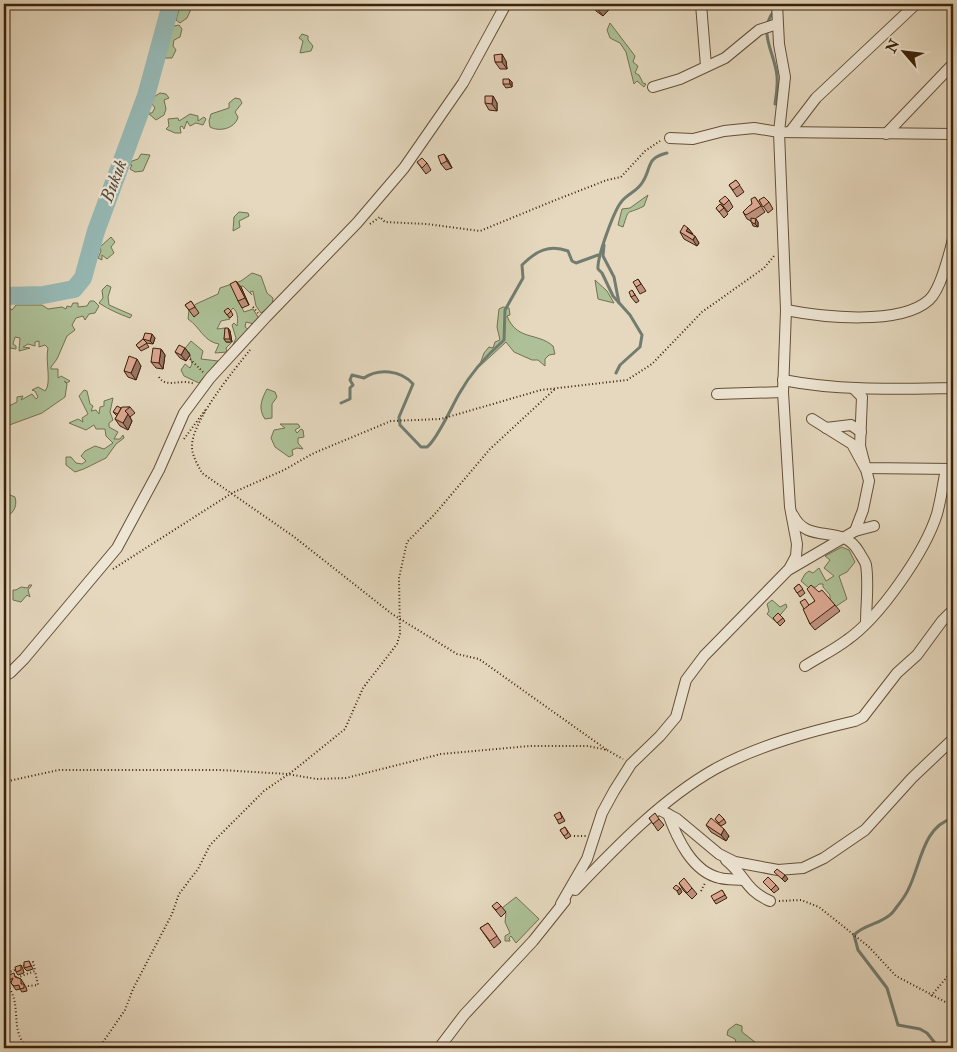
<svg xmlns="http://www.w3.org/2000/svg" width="957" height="1052" viewBox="0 0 957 1052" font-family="'IM FELL Double Pica',serif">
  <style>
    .green { fill: #adc097; stroke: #747050 }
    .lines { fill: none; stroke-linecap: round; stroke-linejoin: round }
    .stream { stroke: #727c70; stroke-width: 3 }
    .river { stroke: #96b9b5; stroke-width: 18 }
    .street-casing { stroke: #664f36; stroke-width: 12 }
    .path { stroke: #3b2109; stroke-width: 2; stroke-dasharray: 1 2.5; stroke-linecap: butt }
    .street { stroke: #eee6d5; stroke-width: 10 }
    .wall { fill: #bd907e; stroke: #3b2109 }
    .shaded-wall { fill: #9a7566; stroke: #3b2109 }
    .building { fill: #dca792; stroke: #3b2109 }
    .labels { text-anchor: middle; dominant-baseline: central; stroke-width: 4.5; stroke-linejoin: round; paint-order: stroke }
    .water-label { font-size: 18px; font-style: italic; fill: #564f3d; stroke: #eee6d5 }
  </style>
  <rect width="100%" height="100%" fill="#e5d8be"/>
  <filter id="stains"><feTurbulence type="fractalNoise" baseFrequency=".004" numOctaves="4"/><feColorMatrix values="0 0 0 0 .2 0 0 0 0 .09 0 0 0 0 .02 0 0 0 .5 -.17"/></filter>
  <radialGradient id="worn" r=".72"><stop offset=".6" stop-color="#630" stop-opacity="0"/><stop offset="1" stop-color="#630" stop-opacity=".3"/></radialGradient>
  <g class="green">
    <path d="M184,5H189L191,9L187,18L180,23L176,20L179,10Z"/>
    <path d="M610,23L635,56L633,62L638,66L635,73L639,75L643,83L646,84L644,87L637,81L634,84L626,52L620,43L610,38L607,30Z"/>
    <path d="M179,25L182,29L180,37L174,40L173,46L176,50L172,58H165L162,55L163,39L169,34L170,30L174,26Z"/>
    <path d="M302,34L308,36V40L313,46L311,51L300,53L303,41L299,38Z"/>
    <path d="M160,93L166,94L169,98L164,100L166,109L164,115L156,120L148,113H152L155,108L149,100Z"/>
    <path d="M235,98L240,99L242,103L235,112L238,117C235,129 219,132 210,127L209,121L211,114L229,108V103Z"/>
    <path d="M190,114L198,116V121L204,117L206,119L203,125L196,123L190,126L187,121L184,129L182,126L180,127L181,133H175L166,129L169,126L168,119L178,118L179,121Z"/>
    <path d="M141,154L150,155L143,171L135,172L130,169L132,165H129L132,161L138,159Z"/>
    <path d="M648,195L644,206C625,216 630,206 623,227L618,225L622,209L630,208Z"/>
    <path d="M239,212L248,213L249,216L239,221L240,227L233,231L234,217Z"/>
    <path d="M111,237L115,242L111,247L114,253L107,259L102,255V260L98,258L101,251L100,247Z"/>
    <path d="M252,273L261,276L267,293L273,298L272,305L261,313L256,306L253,291L250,292L252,295L243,286L237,287L234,291L244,312L253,309L258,317L254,324L246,322L245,327L249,330L231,349L236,338L232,325L234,323L237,326C238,319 238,312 233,308L227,315L230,319L221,321L217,329L225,328L226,342L231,343L226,348L227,352L215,353L219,344C204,342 200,327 188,319L189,310L196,304L218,294L220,288L241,281Z"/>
    <path d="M595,280L607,291L614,303L598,299Z"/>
    <path d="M107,285L111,287L108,297L109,305L132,315L130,318C117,313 110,310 99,303L103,298L102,290Z"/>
    <path d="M90,301H94L99,306L95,313L89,314L85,320L83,316L76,318L72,325L75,330L67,336L57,359L51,367V369H58V378L61,376L70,381L67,383L64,381L67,384L65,397L42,413L4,427V403L9,406L17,402V397L23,396L21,400L32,394L36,399L38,397L35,391L32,390L38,387L45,391C52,384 45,360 48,348L45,345L39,347V341L35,342V346L28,344L23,347L30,348L19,351L20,338L15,337L13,344L16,346V349L10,348L4,362V305L12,310L16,305H42L48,309L62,307L66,309L67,306L71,307L73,303H78V307L87,306Z"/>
    <path d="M503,307L509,308L510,315L507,316C517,341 537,332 553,346L555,354L549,355L545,359V366L538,360H532L514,352L506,342L479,367L484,353L489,347L493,348L495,342L500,340L497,327L499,309Z"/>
    <path d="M191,341L203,351L201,359L218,361L199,383L184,376L181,370L185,364L190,368L192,364L189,352L183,351Z"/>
    <path d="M267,389L275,392L277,397L272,404V418L265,419C258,409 261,400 267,389Z"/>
    <path d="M84,390L87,391L90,404L93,406L91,411L96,410L99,414L100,407L104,406V401L113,398L110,412L113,420L109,423V427L118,432L114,439H120L123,435L124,438L116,444L106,458C95,463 86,469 75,472L66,465V457H71L76,463L82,464L86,461L81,456L85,451L95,446L104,449L113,443L106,436L105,429H96L94,425L86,430L69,423L78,419L83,422L82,418L88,414L79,396Z"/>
    <path d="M280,424H298L300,427L295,430L297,433L301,429L303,430L304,437L298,438V443L303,449L297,448L292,450L293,455L289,457L275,447L271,438L274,430L285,428Z"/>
    <path d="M4,487L7,488L5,493L15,497C18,508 12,513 6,518L8,525L5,526Z"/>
    <path d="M842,547L849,550L855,562L847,572L839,576L847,599L835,607L830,601V595L823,587V584H819L816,587L809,588L801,581L805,574L809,571L813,573L819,568L826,581L834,576L824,568L830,560L825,556Z"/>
    <path d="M29,585H32L28,590L30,597L27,595L21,602L13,600V590H16L21,587L28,588Z"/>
    <path d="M772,600L780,607L786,604L787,607L775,621L767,614L769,611L767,604Z"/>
    <path d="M516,897L539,919L516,943L511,936L509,938L510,941H505V936L510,933L505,922L506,913L502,908Z"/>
    <path d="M736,1024L742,1026V1032L755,1042L753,1048H738L735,1039L727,1035L728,1030Z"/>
  </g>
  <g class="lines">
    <g class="stream">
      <path d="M779,7L786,4"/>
      <path d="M774,11C757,32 775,53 777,76C778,86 776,95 775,104"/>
      <path d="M604,245L603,256L614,277L619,303"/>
      <path d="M616,373L620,365L640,347L642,335L630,315L613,296L602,273L598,269C597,257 614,210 622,201C628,194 637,191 642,183C652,169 645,158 667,153"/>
      <path d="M341,403L350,399V388L353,385L350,380L352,375L364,378C378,368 401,370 413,384L399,417L400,425L421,447H427C437,440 452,406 459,394C470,374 487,355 504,340L505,310L523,278L522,265C536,251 549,244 568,251L572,261L576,263L598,255"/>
      <path d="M939,1048L927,1033L920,1029L898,1025L887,988L858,950L854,935C864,924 883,924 893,912C898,905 905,897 908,890C921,865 922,827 953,818"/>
    </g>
    <path class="river" d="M4,296L43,295L74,289L83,278L96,231L146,96L171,4"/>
    <g class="street-casing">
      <g id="street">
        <path d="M701,4L706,66"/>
        <path d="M653,87L680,79L725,58L759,30L777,24"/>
        <path d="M790,132L816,98L916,4"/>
        <path d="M886,134L953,64"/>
        <path d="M670,138L693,139L724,131L754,128L779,132L953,134"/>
        <path d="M786,310C821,317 900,326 929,300C941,289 949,255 953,239"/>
        <path d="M783,380C839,391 896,389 953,388"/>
        <path d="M853,388L862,397L860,446L869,481L863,510L855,531"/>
        <path d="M717,394L783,392"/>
        <path d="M812,419L852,444L865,468L953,469"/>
        <path d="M826,428L851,425L861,432"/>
        <path d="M793,515C808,546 842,522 859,552C861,556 865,561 866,565C869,583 866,605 866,623"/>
        <path d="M790,569L855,531L874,526"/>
        <path d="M805,666C819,657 834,650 847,640C880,617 925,552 937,514C941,499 943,484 946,469"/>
        <path d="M4,676L10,673L24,659L117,548L159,470L184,413L210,378L266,317L357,223L404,168L463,83L506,4"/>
        <path d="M660,810L677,819L719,854L735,862L778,870L803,868L824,858L865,830L912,778L953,739"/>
        <path d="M668,814C677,838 692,872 720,878C727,880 736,879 744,880"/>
        <path d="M726,860C746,876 745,890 770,901"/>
        <path d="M575,890C616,847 662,799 715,769C757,746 808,732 855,721L863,717L897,673L917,655L942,621L953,610"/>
        <path d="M561,904L587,859L602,813L614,791L631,764L660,736L676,717L686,680L704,656L789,569L796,556L797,544L790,507L783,392L786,310L779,132L785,77L779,44L777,4"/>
        <path d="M439,1048L464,1015L533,941L565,901"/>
      </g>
    </g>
    <g class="path">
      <path d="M370,224L380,217L385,222L427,224L480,231L553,201L607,180L621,177L645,151L660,141"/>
      <path d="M253,307L258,313"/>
      <path d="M250,350C234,370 190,423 192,448C193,458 198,465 202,473L293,536L392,614L457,654L479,659L607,750"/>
      <path d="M190,359L203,372"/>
      <path d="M159,377C166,389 180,378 195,384"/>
      <path d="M184,439L206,409"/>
      <path d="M113,569L232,493L284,470L314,453L391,421L441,419L541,390L627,380L652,364L702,312L764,268L774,256"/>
      <path d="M4,782L59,770H221L287,774L317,779L346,778L441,754L530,746H588L607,750L623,759"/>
      <path d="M574,836H586"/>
      <path d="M701,891L705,883"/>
      <path d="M779,901L801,900L819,907L869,947L896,976L953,1006"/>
      <path d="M4,974L22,967L28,962H33L35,971L19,977"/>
      <path d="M4,979C6,983 10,988 12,993C20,1012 11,1033 28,1048"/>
      <path d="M28,986L38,985L35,971"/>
      <path d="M931,996L953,970"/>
      <path d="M99,1048L125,1010L133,989L172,914L179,894L198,869L210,845L264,791L293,771L345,729L363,688L397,644L400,634L399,578L407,542L434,515L490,449L556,388"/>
    </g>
    <use href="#street" class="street"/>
  </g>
  <g class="wall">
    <path d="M592,4H614L603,16L596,11Z"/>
    <path d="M506,61L507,69H500L495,62Z"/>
    <path d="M512,82V87L506,88L503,84Z"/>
    <path d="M493,96L497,103V111L489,110L485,103Z"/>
    <path d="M444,154L448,160L452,168L446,170L441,164Z"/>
    <path d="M417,162L427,163L431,170L426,174Z"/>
    <path d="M736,180L744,192L737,197L729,185Z"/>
    <path d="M755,197L765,212L755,219L758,222V227L753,226L751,221L747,219L743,212L752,204Z"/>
    <path d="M729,200L733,207L728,212L719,201Z"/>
    <path d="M759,200L769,202L773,209L768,213Z"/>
    <path d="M716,208H724L728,214L724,218Z"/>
    <path d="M688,228L699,243L697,246L684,239L680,232Z"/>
    <path d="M638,279L646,291L640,294L636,287Z"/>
    <path d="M241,287L249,305L242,308L238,301Z"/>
    <path d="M632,290L639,301L636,303L631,297Z"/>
    <path d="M191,301L199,313L194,317L185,305Z"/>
    <path d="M224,311H231L233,315L230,318Z"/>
    <path d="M228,328L230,331L232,342H226L224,339Z"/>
    <path d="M155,338L153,344L146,343L149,347L141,351L136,345L143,339Z"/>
    <path d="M185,348L190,355L186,361L180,358L175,352Z"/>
    <path d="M161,349L165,355L163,369L156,368L151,362Z"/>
    <path d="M141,366L136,380L128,377L124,371Z"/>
    <path d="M130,407L135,413L130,417L132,421L128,430L120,426L115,419L117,416L113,412L121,408Z"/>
    <path d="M799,584L805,593L800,597L794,588Z"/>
    <path d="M819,592L835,605L840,611L815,630L810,624L804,609L815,601Z"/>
    <path d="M773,618H783L785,621L780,626Z"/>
    <path d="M560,812L565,821L559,824L557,820Z"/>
    <path d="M649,818L659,819L664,825L658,831Z"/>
    <path d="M715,819H724L726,823L721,826Z"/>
    <path d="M706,825L729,836L726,841L711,832Z"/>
    <path d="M565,827L571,836L566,839L560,830Z"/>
    <path d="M763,882L776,885L779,889L774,893Z"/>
    <path d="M679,883L692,888L697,894L692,899L683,890Z"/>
    <path d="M722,890L727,898L716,904L714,901Z"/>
    <path d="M492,906H501L506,912L501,917Z"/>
    <path d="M488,923L501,942L494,948L480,928Z"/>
    <path d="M29,961L33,969L27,971L24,968Z"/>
    <path d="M21,965L23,969L24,973L18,975L16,972Z"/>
    <path d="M16,976V977L21,979L26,987L27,991L22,992L20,989L16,990L9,980Z"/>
  </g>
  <g class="shaded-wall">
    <path d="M603,4H614L603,16L598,10Z"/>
    <path d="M502,54L506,61L507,69L502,62Z"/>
    <path d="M509,79L512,82V87L510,84Z"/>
    <path d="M493,96L497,103V111L492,104Z"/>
    <path d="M444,154L448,160L452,168L447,161Z"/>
    <path d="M756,219L758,222V227L755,224Z"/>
    <path d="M688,228L693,234L686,231Z"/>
    <path d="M695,236L699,243L697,246L693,240Z"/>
    <path d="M236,281L241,287L249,305L245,298Z"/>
    <path d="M228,328L230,331L232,342L230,339Z"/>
    <path d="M152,334L155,338L153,344L150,341Z"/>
    <path d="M185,348L190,355L186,361L181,355Z"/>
    <path d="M161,349L165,355L163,369L159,363Z"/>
    <path d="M137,359L141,366L136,380L131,373Z"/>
    <path d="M128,414L132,421L128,430L123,423Z"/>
    <path d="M724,829L729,836L726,841L721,835Z"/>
    <path d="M785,875L788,879L785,882L782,879Z"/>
    <path d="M680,888L682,892L679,895L677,891Z"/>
  </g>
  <g class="building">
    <path d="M592,4H603L598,10Z"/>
    <path d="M502,54V62H495L494,55Z"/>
    <path d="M503,79H509L510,84H503Z"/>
    <path d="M485,96H493L492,104L485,103Z"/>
    <path d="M444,154L447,161L441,164L438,156Z"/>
    <path d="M422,158L427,163L422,168L417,162Z"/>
    <path d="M736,180L740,185L733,190L729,185Z"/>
    <path d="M725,196L729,200L724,205L719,201Z"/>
    <path d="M755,197L761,206L746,215L743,212L749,206L752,204L751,199Z"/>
    <path d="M764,197L769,202L763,207L759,200Z"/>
    <path d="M720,204L724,208L719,212L716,208Z"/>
    <path d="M751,218L756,219L755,224L751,222Z"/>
    <path d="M684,225L688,228L686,231L695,236L693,240L680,232Z"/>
    <path d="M638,279L641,284L636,287L633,282Z"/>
    <path d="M236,281L245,298L238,301L230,284Z"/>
    <path d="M632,290L635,295L631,297L629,292Z"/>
    <path d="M191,301L195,307L189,310L185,305Z"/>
    <path d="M228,308L231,311L227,315L224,311Z"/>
    <path d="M225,328H228L230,339H224Z"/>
    <path d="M145,333L152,334L150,341L143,339Z"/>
    <path d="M143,339L147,343L139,348L136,345Z"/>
    <path d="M179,345L185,348L181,355L175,352Z"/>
    <path d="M153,348L161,349L159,363L151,362Z"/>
    <path d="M129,356L137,359L131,373L124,371Z"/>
    <path d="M117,406L121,408L118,414L113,412Z"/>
    <path d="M122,407H130L125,411L128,414L123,423L115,419Z"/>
    <path d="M799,584L803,589L797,593L794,588Z"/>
    <path d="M811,585L819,592L822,590L835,605L810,624L803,609L815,601L807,589Z"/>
    <path d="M805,599L809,605L804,609L800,602Z"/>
    <path d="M778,613L783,618L777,623L773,618Z"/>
    <path d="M560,812L562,818L557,820L554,815Z"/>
    <path d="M655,813L659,819L653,824L649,818Z"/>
    <path d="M719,814L724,819L719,823L715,819Z"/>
    <path d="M711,818L724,829L721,835L706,825Z"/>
    <path d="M565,827L568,833L564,836L560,830Z"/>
    <path d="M777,869L785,875L782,879L774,872Z"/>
    <path d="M768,877L776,885L771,890L763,882Z"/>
    <path d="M684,878L692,888L687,893L679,883Z"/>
    <path d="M676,885L680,888L677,891L673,888Z"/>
    <path d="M722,890L725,895L714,901L711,896Z"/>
    <path d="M497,902L501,906L496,910L492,906Z"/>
    <path d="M488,923L497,936L490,941L480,928Z"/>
    <path d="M29,961L31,966L24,968V962Z"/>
    <path d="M21,965V970L16,972L15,967Z"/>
    <path d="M14,973L15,977L21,979V984H24V988L20,989L19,985L14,986L11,983L13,978L9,980L7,976Z"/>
  </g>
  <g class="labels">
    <g class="water-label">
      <text transform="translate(114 181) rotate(-69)">Bukuk</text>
    </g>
  </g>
  <rect width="957" height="1052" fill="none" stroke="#e5d8be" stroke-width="20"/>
  <rect x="5" y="5" width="947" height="1042" fill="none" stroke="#3b2109" stroke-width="2.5"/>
  <rect x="10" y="10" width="937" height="1032" fill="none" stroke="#3b2109"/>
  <g transform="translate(904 52) rotate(298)" stroke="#eee6d5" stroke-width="4" paint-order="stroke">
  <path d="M0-4L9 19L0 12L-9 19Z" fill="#3b2109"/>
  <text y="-8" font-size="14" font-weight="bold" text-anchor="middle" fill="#3b2109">N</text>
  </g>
  <rect width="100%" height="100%" filter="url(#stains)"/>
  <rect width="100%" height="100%" fill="url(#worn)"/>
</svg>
